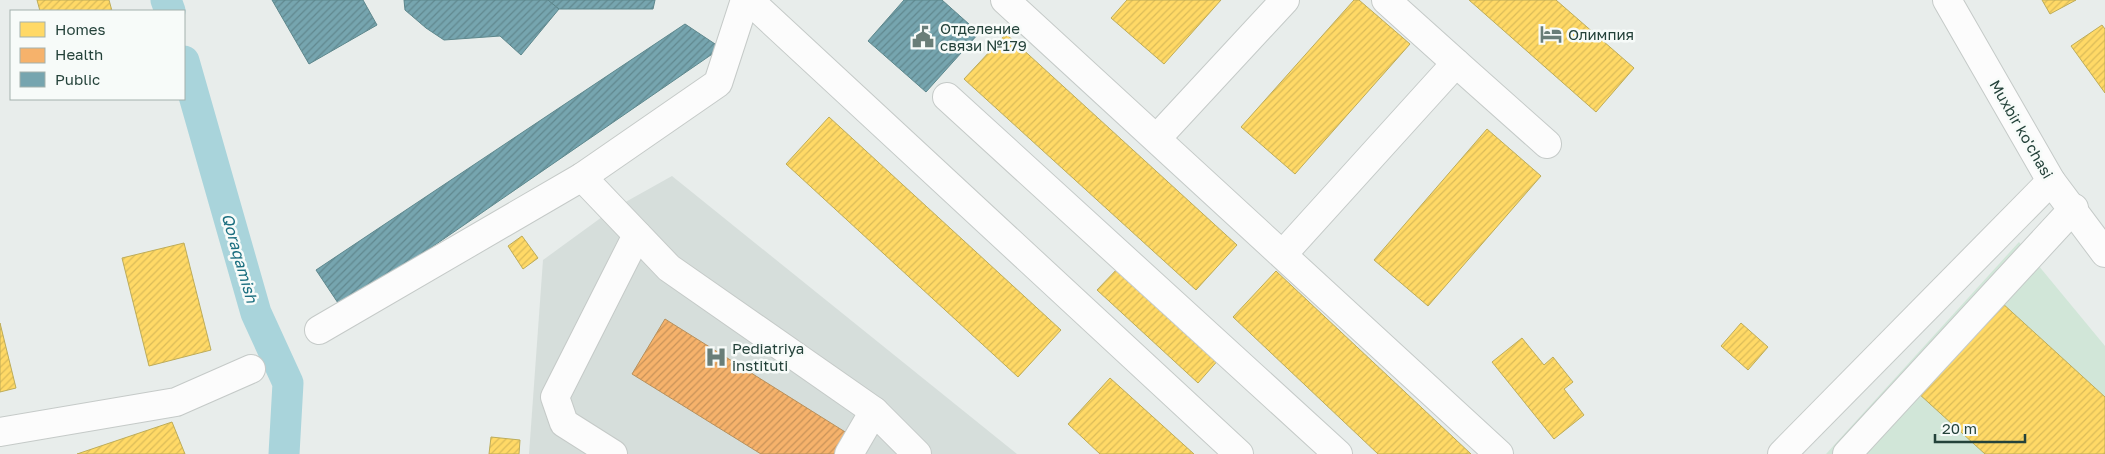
<svg xmlns="http://www.w3.org/2000/svg" width="2105" height="454" viewBox="0 0 2105 454" font-family="'Golos Text',sans-serif">
  <style>
    .built { fill: #d6dedb }
    .grass { fill: #d1e6d8 }
    .homes { fill: url(#homes-hatch); stroke: #bdac59 }
    .health { fill: url(#health-hatch); stroke: #b7905c }
    .public { fill: url(#public-hatch); stroke: #5d878c }
    .lines { fill: none; stroke-linecap: round; stroke-linejoin: round }
    .canal { stroke: #a9d4db; stroke-width: 31 }
    .minor-casing { stroke: #c5cac8; stroke-width: 30 }
    .minor { stroke: #fcfcfc; stroke-width: 28 }
    .labels { text-anchor: middle; dominant-baseline: central; stroke-width: 5; stroke-linejoin: round; paint-order: stroke }
    .poi-label { font-size: 15px; fill: #24423a; stroke: #f7fbf9; text-anchor: start }
    .street-label { font-size: 15px; fill: #24423a; stroke: #f7fbf9 }
    .water-label { font-size: 16px; font-style: italic; fill: #1c6f80; stroke: #f7fbf9 }
  </style>
  <defs>
    <pattern id="homes-hatch" width="6" height="6" patternUnits="userSpaceOnUse" patternTransform="scale(1.25)"><rect width="6" height="6" fill="#ffd966"/><path d="M-1 1l2-2M0 6l6-6M5 7l2-2" fill="none" stroke="#dabb59"/></pattern>
    <pattern id="health-hatch" width="6" height="6" patternUnits="userSpaceOnUse" patternTransform="scale(1.25)"><rect width="6" height="6" fill="#f6b26b"/><path d="M-1 1l2-2M0 6l6-6M5 7l2-2" fill="none" stroke="#c79259"/></pattern>
    <pattern id="public-hatch" width="6" height="6" patternUnits="userSpaceOnUse" patternTransform="scale(1.25)"><rect width="6" height="6" fill="#76a5af"/><path d="M-1 1l2-2M0 6l6-6M5 7l2-2" fill="none" stroke="#61888f"/></pattern>
  </defs>
  <rect width="100%" height="100%" fill="#e8edeb"/>
  <path class="built" d="M672,176L1017,454H529L543,260L613,209Z"/>
  <path class="grass" d="M2019,242L2105,346V454H1826Z"/>
  <g class="homes">
    <path d="M37,0H109L112,11H40Z"/>
    <path d="M1127,0H1221L1164,64L1111,18Z"/>
    <path d="M1354,0H1359L1410,44L1295,174L1241,127Z"/>
    <path d="M1469,0H1556L1634,68L1596,112Z"/>
    <path d="M2042,0H2076L2050,14Z"/>
    <path d="M2102,25L2105,29V93L2071,46Z"/>
    <path d="M1006,34L1237,245L1196,290L964,79Z"/>
    <path d="M829,117L1061,330L1018,377L786,164Z"/>
    <path d="M1487,129L1541,176L1428,306L1374,260Z"/>
    <path d="M522,236L538,258L523,269L508,246Z"/>
    <path d="M184,243L211,350L149,366L122,258Z"/>
    <path d="M1120,266L1220,358L1198,383L1097,290Z"/>
    <path d="M1276,271L1471,454H1378L1233,317Z"/>
    <path d="M2001,302L2105,397V454H1985L1918,393Z"/>
    <path d="M0,323L16,388L0,392Z"/>
    <path d="M1741,323L1768,347L1748,370L1721,346Z"/>
    <path d="M1522,338L1544,365L1553,357L1573,382L1564,389L1584,415L1554,439L1492,362Z"/>
    <path d="M1110,378L1194,454H1100L1068,424Z"/>
    <path d="M172,422L185,454H77Z"/>
    <path d="M491,437L520,440L519,454H489Z"/>
  </g>
  <path class="health" d="M665,319L850,435L839,454H761L632,374Z"/>
  <g class="public">
    <path d="M272,0H363L377,25L309,64Z"/>
    <path d="M404,0H548L559,9L521,55L500,36L444,40L426,28L405,10Z"/>
    <path d="M548,0H655L653,9H559Z"/>
    <path d="M904,0H942L979,33L926,92L868,41Z"/>
    <path d="M685,24L721,48L342,309L316,270Z"/>
  </g>
  <g class="lines">
    <g class="canal">
      <path d="M166,0L170,11"/>
      <path d="M184,61L256,313L288,383L284,454"/>
    </g>
    <g class="minor-casing">
      <g id="minor">
        <path d="M749,0L1239,454"/>
        <path d="M1005,0L1499,454"/>
        <path d="M1386,0L1456,63"/>
        <path d="M1947,0L2051,181L2105,253"/>
        <path d="M947,97L1338,454"/>
        <path d="M1157,138L1285,0"/>
        <path d="M582,177L669,268L874,411L917,454"/>
        <path d="M1283,254L1456,63L1547,144"/>
        <path d="M319,330L582,177L718,83L745,0"/>
        <path d="M0,432L176,402L251,369"/>
        <path d="M613,454L564,423L555,397L637,235"/>
        <path d="M849,454L874,411"/>
        <path d="M1782,454L2051,181"/>
        <path d="M1847,454L2074,208"/>
      </g>
    </g>
    <use href="#minor" class="minor"/>
  </g>
  <defs>
    <g id="hotel-bare" transform="scale(1.725)"><path d="M-6-4.5h1.5V1H6V5H4.5V3h-9V5H-6ZM-4 0a1.8 1.8 0 1 1 3.6 0ZM.5 0V-2.5h3Q6-2.5 6 0Z" fill="#697e78" stroke="#f7fbf9" stroke-width="2.5" paint-order="stroke"/></g>
    <g id="civic-bare" transform="scale(1.725)"><path d="M-.6-6.5H3V-4.5H.6V-3L4-1V1h2V6H-6V1h2V-1L-.6-3ZM-1.2 2.5V6h2.4V2.5Z" fill="#697e78" stroke="#f7fbf9" stroke-width="2.5" paint-order="stroke"/></g>
    <g id="hospital-bare" transform="scale(1.725)"><path d="M-5-5h3v3.5h4V-5h3V5h-3V1.5h-4V5h-3Z" fill="#697e78" stroke="#f7fbf9" stroke-width="2.5" paint-order="stroke"/></g>
  </defs>
  <g fill-rule="evenodd">
    <use href="#hotel-bare" x="1551" y="34"/>
    <use href="#civic-bare" x="923" y="37"/>
    <use href="#hospital-bare" x="716" y="357"/>
  </g>
  <g class="labels">
    <g class="poi-label">
      <text x="940" y="28">Отделение<tspan x="940" dy="17">связи №179</tspan></text>
      <text x="1568" y="34">Олимпия</text>
      <text x="732" y="348">Pediatriya<tspan x="732" dy="17">instituti</tspan></text>
    </g>
    <g class="street-label">
      <text transform="translate(2022 129) rotate(60)">Muxbir ko'chasi</text>
    </g>
    <g class="water-label">
      <text transform="translate(240 258) rotate(74)">Qoraqamish</text>
    </g>
  </g>
  <rect x="10" y="10" width="175" height="90" fill="#f7fbf9" stroke="#a3b1ad"/>
  <rect x="20" y="22" width="25" height="15" fill="#ffd966" stroke="#a3b1ad"/>
  <text x="55" y="35" font-size="15" fill="#24423a">Homes</text>
  <rect x="20" y="48" width="25" height="15" fill="#f6b26b" stroke="#a3b1ad"/>
  <text x="55" y="60" font-size="15" fill="#24423a">Health</text>
  <rect x="20" y="72" width="25" height="15" fill="#76a5af" stroke="#a3b1ad"/>
  <text x="55" y="85" font-size="15" fill="#24423a">Public</text>
  <path d="M1935 434v8h90v-8" fill="none" stroke="#24423a" stroke-width="2.5"/>
  <text x="1942" y="434" font-size="15" fill="#24423a" stroke="#f7fbf9" stroke-width="4" paint-order="stroke">20 m</text>
</svg>
